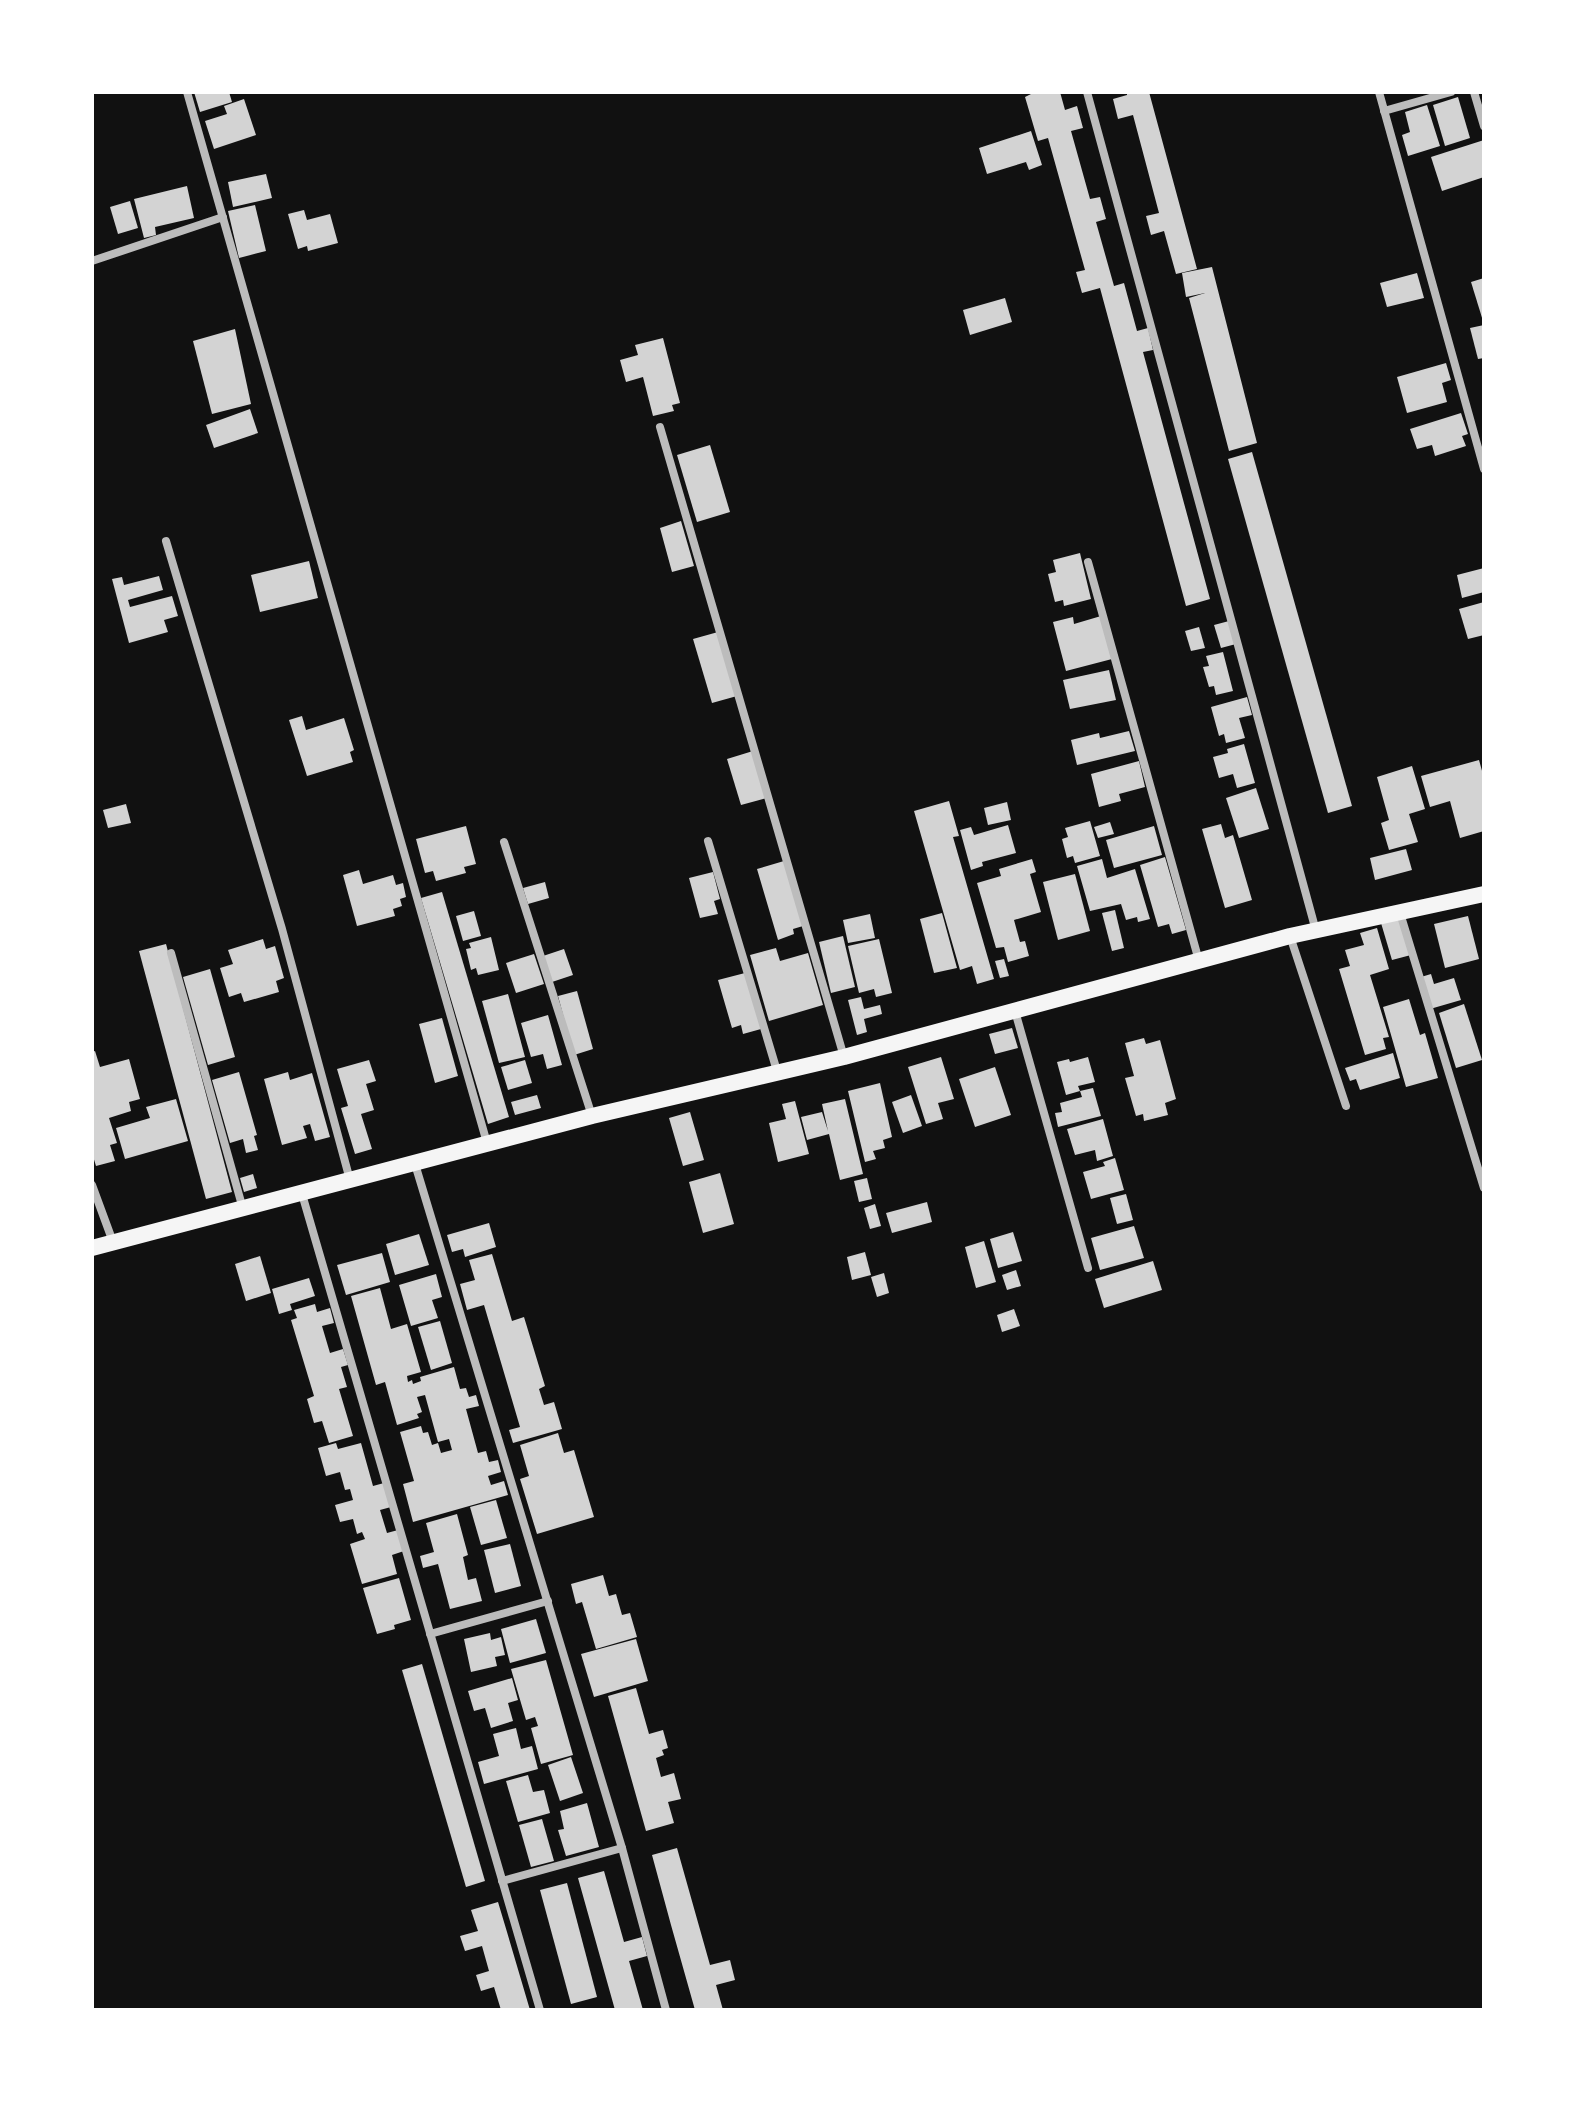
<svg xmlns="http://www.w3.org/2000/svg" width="1576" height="2102" viewBox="0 0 1576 2102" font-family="'IBM Plex Sans',sans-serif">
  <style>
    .building { fill: #d3d3d3 }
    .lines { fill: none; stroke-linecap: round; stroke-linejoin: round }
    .minor { stroke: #bcbcbc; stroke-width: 8 }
    .secondary { stroke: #f5f5f5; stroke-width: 16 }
  </style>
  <rect width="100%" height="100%" fill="#111"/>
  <g class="building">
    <path d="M194,92H229L232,102L200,112Z"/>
    <path d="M1035,92H1060L1065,110L1077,106L1083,128L1071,131L1090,199L1100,197L1106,219L1096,222L1114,286L1124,283L1137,331L1148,328L1153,350L1143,352L1210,599L1186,606L1100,288L1082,293L1076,272L1085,270L1048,138L1038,141L1025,97Z"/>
    <path d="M1127,92H1149L1197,269L1176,274L1164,231L1151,235L1146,216L1159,213L1133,115L1118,119L1113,99L1127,95Z"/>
    <path d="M1458,97L1470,138L1445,146L1433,105Z"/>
    <path d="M244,99L256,135L214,149L205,121L227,114L224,106Z"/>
    <path d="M1427,105L1440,146L1408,156L1402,135L1410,132L1405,112Z"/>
    <path d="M1031,131L1042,165L1029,170L1026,162L987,174L979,148Z"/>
    <path d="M1484,140V177L1442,191L1431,157Z"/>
    <path d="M266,174L272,198L233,207L228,182Z"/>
    <path d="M187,186L194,218L155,227L156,235L144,238L134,199Z"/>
    <path d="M130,201L138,228L118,234L110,207Z"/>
    <path d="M255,205L266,251L239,258L228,211Z"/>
    <path d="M304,210L307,220L330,214L338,243L308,251L307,246L298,249L288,214Z"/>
    <path d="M1212,267L1257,443L1229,451L1189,298L1205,293L1186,297L1182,273Z"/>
    <path d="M1417,273L1424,298L1387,307L1380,283Z"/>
    <path d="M1484,278V321H1483L1471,282Z"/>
    <path d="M1005,298L1012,322L970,335L963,310Z"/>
    <path d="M1484,325V358L1478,359L1470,328Z"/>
    <path d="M235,329L251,404L212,414L193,341Z"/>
    <path d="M663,338L680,403L672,405L674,411L653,416L643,377L626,382L620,360L638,355L635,345Z"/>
    <path d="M1446,363L1451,380L1442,383L1447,402L1407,413L1397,377Z"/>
    <path d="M250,409L258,433L214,448L206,425Z"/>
    <path d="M1461,413L1468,434L1462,436L1466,446L1435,456L1432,445L1417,449L1410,429Z"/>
    <path d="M710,445L730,512L697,522L677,455Z"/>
    <path d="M1252,452L1352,806L1328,813L1228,459Z"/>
    <path d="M681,521L694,566L672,572L660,528Z"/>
    <path d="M1080,553L1091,599L1064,606L1063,600L1055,602L1048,574L1056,572L1053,560Z"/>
    <path d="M309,561L318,598L260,612L251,575Z"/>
    <path d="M1484,568V592L1462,598L1457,575Z"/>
    <path d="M159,576L163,590L128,600L130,607L172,596L178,616L164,620L168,632L129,643L112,579L122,577L124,585Z"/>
    <path d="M1484,602V635L1468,639L1459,609Z"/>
    <path d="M1101,616L1112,659L1066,671L1053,622L1073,617L1074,624Z"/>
    <path d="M1229,621L1236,644L1221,648L1214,625Z"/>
    <path d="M1199,627L1205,648L1191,651L1185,631Z"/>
    <path d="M718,632L737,696L712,703L693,639Z"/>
    <path d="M1223,652L1233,691L1216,695L1214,686L1209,687L1203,667L1209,666L1206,656Z"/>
    <path d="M1109,670L1116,700L1070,709L1063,680Z"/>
    <path d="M1247,697L1252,715L1239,718L1245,738L1226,743L1224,734L1219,736L1211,707Z"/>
    <path d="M302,716L306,730L344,718L354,750L350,752L353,762L307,776L289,720Z"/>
    <path d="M1129,731L1135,751L1077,765L1071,740L1099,733L1100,738Z"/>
    <path d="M1244,744L1255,783L1237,788L1233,774L1219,778L1213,757L1228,753L1227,749Z"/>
    <path d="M753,751L767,798L741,805L727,759Z"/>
    <path d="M1479,760L1484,778V831L1460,838L1450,801L1430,807L1421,776Z"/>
    <path d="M1139,761L1145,787L1119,794L1121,801L1099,807L1091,774Z"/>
    <path d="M1412,766L1425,809L1409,814L1418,842L1389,850L1381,823L1389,820L1377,777Z"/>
    <path d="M1256,788L1269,829L1239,838L1226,798Z"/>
    <path d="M949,801L959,836L953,837L994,979L977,984L972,966L960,970L914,811Z"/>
    <path d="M1007,802L1011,820L988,825L984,808Z"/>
    <path d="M126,804L131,823L108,828L103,810Z"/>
    <path d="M1090,821L1100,856L1075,863L1073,856L1067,858L1062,839L1068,837L1065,828Z"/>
    <path d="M1110,822L1114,834L1098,838L1094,827Z"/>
    <path d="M1221,824L1225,838L1233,835L1252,900L1225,908L1202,829Z"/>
    <path d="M1008,825L1016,853L982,862L983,866L971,870L960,830L971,827L974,835Z"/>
    <path d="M466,826L476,864L464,867L466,873L436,881L433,871L425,873L416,839Z"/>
    <path d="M1154,826L1162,855L1114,868L1106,840Z"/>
    <path d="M1406,849L1412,870L1375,880L1370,858Z"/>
    <path d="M1165,857L1186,930L1172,934L1169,924L1158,927L1140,865Z"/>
    <path d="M1032,859L1036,872L1030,874L1041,912L1014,920L1020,942L1025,941L1029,956L1008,962L1004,947L996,948L977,883L1001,876L999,869Z"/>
    <path d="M1102,859L1107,878L1135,869L1150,919L1138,922L1137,917L1126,920L1121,904L1090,911L1077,866Z"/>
    <path d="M784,861L803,926L793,929L794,934L778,940L757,869Z"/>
    <path d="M359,870L363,884L393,875L396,885L403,883L406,897L400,899L402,906L393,909L395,916L357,926L343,875Z"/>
    <path d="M713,872L720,899L714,901L718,914L700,918L689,878Z"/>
    <path d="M1075,874L1090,931L1058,940L1043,882Z"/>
    <path d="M545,882L549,898L528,904L523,888Z"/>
    <path d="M442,892L509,1117L488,1124L421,898Z"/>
    <path d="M1115,910L1124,948L1112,951L1102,913Z"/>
    <path d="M474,911L481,936L463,941L456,916Z"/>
    <path d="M942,913L957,968L934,973L920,919Z"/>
    <path d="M870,914L875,938L848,943L843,920Z"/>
    <path d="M1468,916L1479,959L1445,968L1434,924Z"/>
    <path d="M1399,918L1411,955L1392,960L1381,923Z"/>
    <path d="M1377,928L1389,969L1370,975L1389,1037L1383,1038L1386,1049L1365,1055L1339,969L1350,966L1345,950L1364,945L1360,933Z"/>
    <path d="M843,936L855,987L831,993L819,942Z"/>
    <path d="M491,937L499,970L478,975L476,968L471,970L466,949L471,948L469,943Z"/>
    <path d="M263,939L266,949L275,946L284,978L276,981L279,992L244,1002L241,993L229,997L220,968L233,964L228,950Z"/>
    <path d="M879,939L892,993L876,997L874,989L859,993L848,946Z"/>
    <path d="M166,944L232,1192L206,1199L139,951Z"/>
    <path d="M776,948L780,961L808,953L823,1005L769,1021L750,955Z"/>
    <path d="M564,949L573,975L552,982L543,956Z"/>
    <path d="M534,954L544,984L516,993L506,963Z"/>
    <path d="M1004,959L1009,976L1000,978L995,961Z"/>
    <path d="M210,969L235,1057L208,1065L183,977Z"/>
    <path d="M745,973L761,1029L743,1034L741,1025L732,1028L718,980Z"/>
    <path d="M1431,974L1434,984L1454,978L1461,1000L1430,1009L1421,977Z"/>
    <path d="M577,991L593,1049L574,1055L558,996Z"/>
    <path d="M508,994L525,1057L499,1063L482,1001Z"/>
    <path d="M861,997L864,1009L880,1005L882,1014L864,1019L867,1032L857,1035L848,1000Z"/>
    <path d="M1409,999L1420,1035L1425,1033L1438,1078L1406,1087L1383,1007Z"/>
    <path d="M1464,1004L1482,1060L1456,1068L1439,1013Z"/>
    <path d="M548,1015L562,1065L547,1069L543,1054L531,1057L521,1023Z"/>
    <path d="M442,1018L458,1076L435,1083L419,1024Z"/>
    <path d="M1012,1028L1018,1048L995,1054L989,1034Z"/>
    <path d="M1144,1038L1146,1044L1160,1040L1176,1099L1165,1103L1168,1115L1144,1121L1143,1114L1136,1116L1125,1078L1134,1076L1125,1043Z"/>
    <path d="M95,1051L100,1067L129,1059L140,1099L129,1102L131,1111L109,1118L117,1143L110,1145L115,1161L96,1166L92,1153V1052Z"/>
    <path d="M1393,1053L1400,1078L1360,1090L1356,1079L1350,1081L1345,1068Z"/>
    <path d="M941,1057L954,1099L938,1103L943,1119L926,1124L908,1067Z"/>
    <path d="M1088,1057L1095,1082L1078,1086L1080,1091L1066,1095L1057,1062L1069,1059L1070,1062Z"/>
    <path d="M369,1060L376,1081L366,1084L374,1110L361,1114L372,1149L355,1154L341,1108L348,1106L337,1069Z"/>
    <path d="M525,1060L532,1083L508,1090L501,1067Z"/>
    <path d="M995,1067L1011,1115L975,1127L959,1079Z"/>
    <path d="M239,1072L257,1135L254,1136L258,1150L246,1153L243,1139L230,1143L212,1080Z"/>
    <path d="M288,1072L290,1080L312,1073L330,1137L315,1141L310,1124L303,1126L307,1138L282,1145L264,1079Z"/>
    <path d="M880,1083L892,1137L883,1140L885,1148L873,1151L876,1159L865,1162L848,1091Z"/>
    <path d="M1093,1088L1101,1116L1058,1127L1055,1113L1062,1112L1060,1103L1082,1097L1080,1091Z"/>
    <path d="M537,1095L541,1108L515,1115L511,1102Z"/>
    <path d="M911,1095L922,1126L903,1133L892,1102Z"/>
    <path d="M176,1099L188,1141L125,1159L116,1128L150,1118L146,1107Z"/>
    <path d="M845,1099L863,1174L840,1180L829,1134L807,1140L801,1117L822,1112L828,1131L822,1104Z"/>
    <path d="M795,1101L809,1154L778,1162L769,1123L786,1119L782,1104Z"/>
    <path d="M690,1112L704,1160L683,1166L669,1118Z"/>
    <path d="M1103,1119L1113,1156L1097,1161L1095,1150L1075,1155L1067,1129Z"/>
    <path d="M1115,1158L1124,1190L1091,1199L1083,1172L1105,1166L1103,1162Z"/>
    <path d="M720,1173L734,1224L703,1233L689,1182Z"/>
    <path d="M253,1174L257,1188L244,1192L240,1178Z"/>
    <path d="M867,1178L872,1199L859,1202L854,1181Z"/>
    <path d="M1126,1194L1133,1220L1117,1224L1110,1198Z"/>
    <path d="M927,1202L932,1222L892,1233L886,1213Z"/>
    <path d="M875,1204L881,1226L870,1229L864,1208Z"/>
    <path d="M489,1223L496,1247L465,1257L463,1249L452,1252L447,1235Z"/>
    <path d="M1134,1226L1144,1258L1100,1270L1091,1238Z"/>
    <path d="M1013,1232L1022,1261L998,1268L990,1239Z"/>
    <path d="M419,1234L429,1265L395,1275L386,1244Z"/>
    <path d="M984,1241L996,1282L976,1288L965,1247Z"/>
    <path d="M865,1252L871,1275L852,1280L847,1257Z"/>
    <path d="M382,1253L390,1282L346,1295L337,1265Z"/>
    <path d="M492,1254L512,1321L524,1317L545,1386L539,1389L544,1405L554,1402L562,1429L513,1443L509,1430L520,1427L484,1305L467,1310L460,1284L475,1280L469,1260Z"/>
    <path d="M260,1256L271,1293L246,1301L235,1264Z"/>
    <path d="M1153,1261L1162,1290L1104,1308L1095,1279Z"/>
    <path d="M1016,1270L1021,1286L1007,1290L1002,1275Z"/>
    <path d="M884,1273L889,1293L877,1297L871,1277Z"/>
    <path d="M436,1274L442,1297L432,1300L438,1318L411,1326L399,1285Z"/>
    <path d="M309,1278L315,1296L290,1304L292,1310L279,1314L272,1289Z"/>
    <path d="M380,1288L391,1329L407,1324L421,1372L407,1376L408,1382L412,1380L413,1384L421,1381L420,1377L454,1367L460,1389L466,1388L469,1397L476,1395L479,1406L466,1409L478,1453L486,1451L489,1462L498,1460L501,1472L488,1476L491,1485L504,1481L508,1495L413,1522L403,1484L414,1481L400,1432L421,1426L423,1433L428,1432L432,1445L438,1443L441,1453L452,1450L449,1439L438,1442L425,1395L417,1397L422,1412L417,1414L419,1418L397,1425L385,1382L376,1385L351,1296Z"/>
    <path d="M315,1304L317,1312L330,1308L334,1323L322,1326L330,1353L343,1349L348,1365L341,1367L347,1387L339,1389L353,1436L329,1443L322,1421L314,1423L307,1399L314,1396L291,1320L297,1318L294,1310Z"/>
    <path d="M1014,1309L1020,1326L1002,1332L997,1315Z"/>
    <path d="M440,1321L452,1363L431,1370L418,1327Z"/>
    <path d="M558,1433L564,1453L574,1450L594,1517L537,1534L520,1479L529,1476L520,1445Z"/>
    <path d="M336,1443L338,1449L361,1443L373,1486L384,1483L391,1507L380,1510L387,1533L398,1530L404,1551L392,1555L397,1574L362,1584L350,1544L365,1539L362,1532L357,1534L353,1519L340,1522L335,1505L353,1500L350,1489L345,1490L340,1472L326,1476L318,1448Z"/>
    <path d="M496,1500L507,1538L481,1545L470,1507Z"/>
    <path d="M457,1514L468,1555L463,1557L468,1580L476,1578L482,1601L450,1609L438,1564L423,1568L420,1556L434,1552L426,1523Z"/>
    <path d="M510,1544L521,1586L495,1593L484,1550Z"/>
    <path d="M603,1575L609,1596L616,1594L622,1615L630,1613L637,1637L596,1649L582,1602L576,1604L571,1584Z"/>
    <path d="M399,1578L411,1620L394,1625L395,1629L377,1634L363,1588Z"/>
    <path d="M536,1619L546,1653L510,1663L501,1629Z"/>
    <path d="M490,1633L491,1640L501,1637L505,1655L495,1657L497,1666L471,1672L464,1639Z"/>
    <path d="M636,1639L648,1681L594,1697L581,1654Z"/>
    <path d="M546,1660L573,1755L541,1764L531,1728L538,1726L535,1717L526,1720L511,1669Z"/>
    <path d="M422,1664L485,1881L466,1887L402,1670Z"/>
    <path d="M512,1678L518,1700L508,1703L513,1721L491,1728L485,1708L474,1711L468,1691Z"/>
    <path d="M636,1688L649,1734L663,1730L668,1748L662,1750L664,1755L656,1758L661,1777L674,1773L681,1799L668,1802L674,1823L646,1831L608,1696Z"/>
    <path d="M516,1728L521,1749L532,1746L538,1769L484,1784L478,1762L499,1756L493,1734Z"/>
    <path d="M571,1757L583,1793L560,1801L548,1765Z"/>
    <path d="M528,1775L533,1792L544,1790L550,1813L518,1822L506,1781Z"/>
    <path d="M587,1803L599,1847L566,1856L558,1830L564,1829L560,1811Z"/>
    <path d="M542,1819L554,1861L531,1867L519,1825Z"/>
    <path d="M677,1848L710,1965L730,1960L735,1980L716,1985L723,2010H695L671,1925L652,1855Z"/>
    <path d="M604,1871L624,1942L642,1937L647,1956L629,1961L643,2010H615L578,1878Z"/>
    <path d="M567,1883L597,1997L571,2004L540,1890Z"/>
    <path d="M498,1902L507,1932L530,2010H501L494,1987L481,1991L476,1975L489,1971L482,1946L465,1951L460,1936L478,1931L471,1910Z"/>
  </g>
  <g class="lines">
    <g class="minor">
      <path d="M187,92L487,1143"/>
      <path d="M1087,92L1316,931"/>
      <path d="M1379,92L1484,469"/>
      <path d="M1474,92L1484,126"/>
      <path d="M1384,111L1451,92"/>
      <path d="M92,261L223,217"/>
      <path d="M660,427L844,1057"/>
      <path d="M166,541L282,929L350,1180"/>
      <path d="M1088,562L1199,961"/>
      <path d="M708,841L777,1071"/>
      <path d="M504,842L592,1116"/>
      <path d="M1400,913L1484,1188"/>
      <path d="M1290,936L1346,1106"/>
      <path d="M171,953L243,1209"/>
      <path d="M1015,1011L1088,1268"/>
      <path d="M415,1164L622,1848L666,2010"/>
      <path d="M92,1185L113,1242"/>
      <path d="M302,1194L540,2010"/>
      <path d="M430,1634L548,1601"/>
      <path d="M502,1881L622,1848"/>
    </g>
    <path class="secondary" d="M92,1248L592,1116L844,1057L1290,936L1484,894"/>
  </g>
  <rect width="1576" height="2102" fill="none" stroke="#ffffff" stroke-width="188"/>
</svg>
